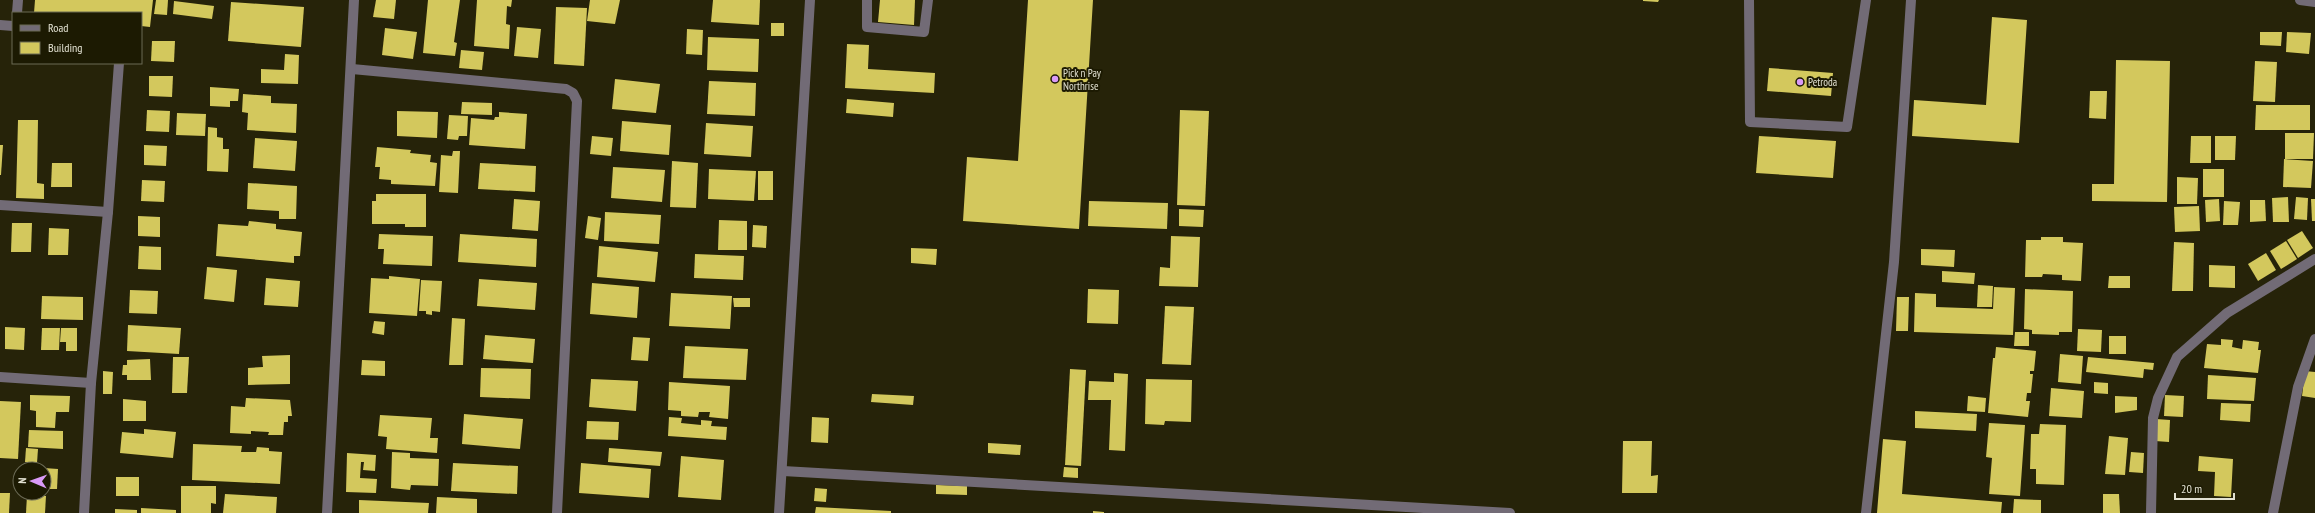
<svg xmlns="http://www.w3.org/2000/svg" width="2315" height="513" viewBox="0 0 2315 513" font-family="'PT Sans Narrow',sans-serif">
  <style>
    .building { fill: #d3c85d }
    .lines { fill: none; stroke-linecap: round; stroke-linejoin: round }
    .minor { stroke: #726b76; stroke-width: 10 }
    .poi-dot { fill: #d99af7; stroke: #1c1a02; stroke-width: 1.5 }
    .labels { text-anchor: middle; dominant-baseline: central; stroke-width: 4; stroke-linejoin: round; paint-order: stroke }
    .poi-label { font-size: 11px; fill: #e2e1d2; stroke: #1c1a02; text-anchor: start }
  </style>
  <rect width="100%" height="100%" fill="#262309"/>
  <g class="building">
    <path d="M35,0H153L150,27L141,26V13H34Z"/>
    <path d="M156,0H168L167,15L154,14Z"/>
    <path d="M376,0H396L394,19L373,17Z"/>
    <path d="M428,0H460L454,42L457,43L455,56L423,53Z"/>
    <path d="M477,0H512L511,7L507,6L506,24L510,25L509,49L474,46Z"/>
    <path d="M590,0H620L615,24L587,21Z"/>
    <path d="M713,0H760L759,25L711,22Z"/>
    <path d="M880,0H915L914,25L878,22Z"/>
    <path d="M1028,0H1093L1079,229L963,221L967,157L1018,161Z"/>
    <path d="M1643,0H1659L1658,2L1643,1Z"/>
    <path d="M174,1L214,6L212,19L173,14Z"/>
    <path d="M231,2L304,7L301,47L228,41Z"/>
    <path d="M556,7L587,8L584,66L554,64Z"/>
    <path d="M1992,17L2027,20L2019,143L1912,136L1914,100L1986,105Z"/>
    <rect x="771" y="23" width="13" height="13"/>
    <path d="M517,27L541,29L538,58L514,56Z"/>
    <path d="M385,28L417,32L413,59L382,55Z"/>
    <path d="M687,29L703,30L702,55L686,54Z"/>
    <path d="M2260,32H2282L2281,46L2260,45Z"/>
    <path d="M2287,32L2311,33L2309,54L2286,52Z"/>
    <path d="M708,37L759,39L758,72L707,70Z"/>
    <path d="M152,41H175L174,62L151,61Z"/>
    <path d="M847,44L869,45L868,69L935,73L934,93L845,88Z"/>
    <path d="M461,50L484,52L482,70L459,68Z"/>
    <path d="M285,54L299,55L298,84L261,83V69L284,70Z"/>
    <path d="M2116,60L2170,61L2167,202L2092,201V184H2114Z"/>
    <path d="M2255,61L2277,62L2275,102L2253,101Z"/>
    <path d="M1769,68L1833,73L1831,96L1767,91Z"/>
    <path d="M149,76H173L172,97L149,96Z"/>
    <path d="M615,79L660,84L656,113L612,109Z"/>
    <path d="M709,81L756,83L755,116L707,114Z"/>
    <path d="M210,87L239,89L238,101H230V107L210,106Z"/>
    <path d="M2090,91H2107L2106,119L2089,118Z"/>
    <path d="M243,94L271,96V103L297,104L296,133L247,130L248,113L242,112Z"/>
    <path d="M847,99L894,103L893,117L846,113Z"/>
    <path d="M462,102L492,103V115L461,114Z"/>
    <path d="M2256,105H2310V130H2255Z"/>
    <path d="M147,110L170,111L169,132L146,131Z"/>
    <path d="M1180,110L1209,111L1205,206L1177,205Z"/>
    <path d="M397,111L438,112L437,138L397,136Z"/>
    <path d="M499,112L527,114L525,149L469,145L471,118L494,120L495,117H499Z"/>
    <path d="M177,113L206,114L205,136L176,135Z"/>
    <path d="M449,115L468,116L467,136H459L458,140L447,139Z"/>
    <path d="M18,120H38L37,183L44,184V199L16,198Z"/>
    <path d="M622,121L671,125L669,155L620,151Z"/>
    <path d="M706,123L753,126L751,157L704,154Z"/>
    <path d="M208,127L217,128V137L223,138V149H229L228,172L207,171Z"/>
    <path d="M2285,133H2314L2313,159H2285Z"/>
    <path d="M592,136L613,138L611,156L590,154Z"/>
    <path d="M1759,136L1836,141L1833,178L1756,173Z"/>
    <path d="M2191,136H2211V163H2190Z"/>
    <path d="M2215,136H2236L2235,160H2215Z"/>
    <path d="M255,138L297,141L295,171L253,168Z"/>
    <path d="M0,145H3L1,175H0Z"/>
    <path d="M144,145L167,146L166,166L144,165Z"/>
    <path d="M377,147L411,150L410,153L431,155L430,162L437,163L435,186L391,184V180L379,179L380,167H375Z"/>
    <path d="M453,151H460L458,193L439,192L441,155L452,156Z"/>
    <path d="M2284,159L2313,161L2311,188L2283,187Z"/>
    <path d="M672,161L698,163L696,208L670,207Z"/>
    <path d="M52,163H72V187H51Z"/>
    <path d="M480,163L536,166L535,192L478,189Z"/>
    <path d="M613,167L665,170L662,202L611,198Z"/>
    <path d="M709,169L756,171L754,201L708,199Z"/>
    <rect x="2203" y="169" width="21" height="28"/>
    <rect x="758" y="171" width="15" height="29"/>
    <path d="M2177,177L2198,178L2197,204H2177Z"/>
    <path d="M142,180L165,181L164,202L141,201Z"/>
    <path d="M248,183L297,186L296,219H279V211L247,209Z"/>
    <path d="M376,194H426V227H405V224H372V201H376Z"/>
    <path d="M2288,197L2289,222H2273L2272,198Z"/>
    <path d="M2296,197L2308,198L2307,220L2294,219Z"/>
    <path d="M514,199L540,201L538,231L512,229Z"/>
    <path d="M2219,199L2220,221L2206,222L2205,200Z"/>
    <path d="M2311,199H2315V221H2312Z"/>
    <path d="M2250,200H2265L2266,221L2250,222Z"/>
    <path d="M1089,201L1168,203L1167,229L1088,226Z"/>
    <path d="M2224,201L2240,202L2238,225H2223Z"/>
    <path d="M2199,206L2200,231L2175,232L2174,207Z"/>
    <path d="M1179,209L1204,210L1203,227L1179,226Z"/>
    <path d="M605,212L661,215L659,244L604,241Z"/>
    <path d="M138,216L160,217V237L138,236Z"/>
    <path d="M588,216L601,218L598,240L585,238Z"/>
    <path d="M719,220L747,221V250H718Z"/>
    <path d="M249,221L276,224V229L302,232L300,256H294V263L216,256L218,224L248,226Z"/>
    <path d="M12,223H32L31,252H11Z"/>
    <path d="M753,225L767,226L766,248L752,247Z"/>
    <path d="M49,228L69,229L68,255H48Z"/>
    <path d="M2302,231L2313,248L2298,258L2287,240Z"/>
    <path d="M379,234L433,236L432,266L383,264L384,249H378Z"/>
    <path d="M460,234L537,239L536,267L458,262Z"/>
    <path d="M1171,236L1200,237L1198,287L1159,286L1160,267L1170,268Z"/>
    <path d="M2041,237H2063V242L2083,243L2081,281L2062,280V275L2043,274L2042,277H2025L2026,240H2041Z"/>
    <path d="M2286,241L2297,259L2281,269L2270,251Z"/>
    <path d="M2174,242L2194,243L2193,291H2172Z"/>
    <path d="M139,246L161,247V270L138,269Z"/>
    <path d="M599,246L658,252L655,282L597,277Z"/>
    <path d="M911,248L937,249L936,265L911,263Z"/>
    <path d="M1921,249L1955,250L1954,267L1921,265Z"/>
    <path d="M2266,253L2276,270L2258,281L2248,264Z"/>
    <path d="M695,254L744,256L743,280L694,278Z"/>
    <path d="M2209,265L2235,266V288L2209,287Z"/>
    <path d="M207,267L237,270L234,302L204,299Z"/>
    <path d="M1942,271L1975,273L1974,284L1942,282Z"/>
    <path d="M389,276L420,279L417,316L369,313L371,278L389,279Z"/>
    <path d="M2109,276H2130V288H2108Z"/>
    <path d="M266,278L300,281L298,307L264,305Z"/>
    <path d="M479,279L537,283L535,310L477,306Z"/>
    <path d="M421,280L442,281L440,312L432,311V315L426,314V311H419Z"/>
    <path d="M592,283L639,287L637,318L590,314Z"/>
    <path d="M1978,285L1993,286L1992,307H1977Z"/>
    <path d="M1994,287L2015,288L2013,335L1914,332L1915,293L1936,294V307L1993,309Z"/>
    <path d="M1088,289L1119,290L1118,324L1087,323Z"/>
    <path d="M2025,289L2073,291L2072,332H2059V335L2032,334V330L2024,329Z"/>
    <path d="M130,290L158,291L157,314L129,313Z"/>
    <path d="M671,293L732,296L730,329L669,326Z"/>
    <path d="M42,296L83,297V320L41,319Z"/>
    <path d="M1897,297H1909L1908,331H1896Z"/>
    <path d="M733,298H750V307H734Z"/>
    <path d="M1165,306L1194,307L1191,365L1162,364Z"/>
    <path d="M452,318L465,319L463,365H449Z"/>
    <path d="M374,321L385,322L384,335L372,333Z"/>
    <path d="M128,325L181,328L179,354L127,351Z"/>
    <path d="M5,327L25,328L24,350L5,349Z"/>
    <path d="M42,328H60L59,350H41Z"/>
    <path d="M61,328H77V351H66V342H60Z"/>
    <path d="M2078,329L2102,330L2101,352L2077,351Z"/>
    <path d="M2015,332H2029V346H2014Z"/>
    <path d="M485,335L535,339L533,363L483,359Z"/>
    <rect x="2109" y="336" width="17" height="18"/>
    <path d="M633,337L650,338L648,361L631,360Z"/>
    <path d="M2221,339L2233,340L2232,347L2242,349L2243,340L2259,342L2258,350H2261L2258,373L2204,368L2207,344L2221,345Z"/>
    <path d="M685,346L748,349L746,380L683,378Z"/>
    <path d="M1996,347L2036,351L2034,371H2030V374H2033L2031,393H2027L2026,401H2030L2028,417L1988,413L1993,358H1995Z"/>
    <path d="M2060,354L2083,356L2081,384L2058,382Z"/>
    <path d="M290,355V384L248,385V368L263,367L262,356Z"/>
    <path d="M173,357H189L187,393H172Z"/>
    <path d="M2088,357L2154,363L2153,370L2144,369L2143,378L2086,372Z"/>
    <path d="M150,359L151,380H127V375H122L123,365H127V360Z"/>
    <path d="M362,360L385,361V376L361,375Z"/>
    <path d="M481,368L531,369L530,399L480,397Z"/>
    <path d="M1070,369L1086,370L1081,466L1065,465Z"/>
    <path d="M103,371L113,372L112,394H103Z"/>
    <path d="M2305,371L2315,372V398L2302,396Z"/>
    <path d="M1114,373L1128,374L1125,451L1109,450L1111,400H1088L1089,381L1114,382Z"/>
    <path d="M2208,375L2256,378L2254,401L2207,399Z"/>
    <path d="M591,379L638,381L636,411L589,407Z"/>
    <path d="M1146,379L1192,380L1191,422L1165,421L1164,425L1145,424Z"/>
    <path d="M669,382L730,386L728,419L709,417L710,412H699L698,417L681,416V411L668,410Z"/>
    <path d="M2094,382L2108,383V394L2094,393Z"/>
    <path d="M2051,388L2084,391L2082,418L2049,416Z"/>
    <path d="M872,394L914,396L913,405L871,402Z"/>
    <path d="M30,395L70,396L69,412H56L55,428L36,427V411L30,410Z"/>
    <path d="M2165,395L2184,396L2183,417L2164,416Z"/>
    <path d="M1968,396L1986,398L1985,412L1967,411Z"/>
    <path d="M2115,396L2137,397V410L2115,413Z"/>
    <path d="M246,398L290,400L292,416H288V422H284L283,435H268L269,432L251,431V434L230,433L231,406L245,407Z"/>
    <path d="M123,399L146,401V421H123Z"/>
    <path d="M0,401L21,402L18,459L0,458Z"/>
    <path d="M2221,403L2251,404L2250,422L2220,420Z"/>
    <path d="M1915,411L1977,414L1976,431L1915,428Z"/>
    <path d="M464,414L523,419L520,449L462,444Z"/>
    <path d="M380,415L432,418L430,438H438L437,453L386,449L387,437L378,436Z"/>
    <path d="M669,417L682,418L681,423L701,425V420L712,421L711,426L727,427L726,440L668,436Z"/>
    <path d="M812,417L829,418L828,443L811,442Z"/>
    <path d="M2156,419L2170,420L2169,442L2155,441Z"/>
    <path d="M587,421L619,422L618,440L586,439Z"/>
    <path d="M1989,423L2025,425L2020,496L1989,494L1992,458L1986,457Z"/>
    <path d="M2040,424L2066,425L2064,485L2036,484V469H2030L2031,434H2039Z"/>
    <path d="M144,429L176,432L173,458L120,453L122,432L144,434Z"/>
    <path d="M29,430L63,431V449L28,447Z"/>
    <path d="M2109,436L2128,438L2125,475L2105,474Z"/>
    <path d="M1883,439L1906,441L1902,494L2002,502L2001,513H1877Z"/>
    <path d="M1623,441H1652L1651,476L1658,475L1657,493H1622Z"/>
    <path d="M988,443L1021,445L1020,455L988,453Z"/>
    <path d="M193,444L242,446L241,452H256L257,447L269,448V451L282,452L280,484L192,480Z"/>
    <path d="M26,448L38,449L37,463L25,462Z"/>
    <path d="M609,448L662,452L660,466L608,462Z"/>
    <path d="M392,452L410,453V458L439,459L438,486L411,485L410,490L391,488Z"/>
    <path d="M2131,452L2144,453L2143,473L2129,472Z"/>
    <path d="M347,453L376,455L375,471L363,470L364,462H361L360,478L377,479L376,493L346,492Z"/>
    <path d="M681,456L724,460L721,500L678,497Z"/>
    <path d="M2199,456L2233,459L2231,497L2214,496L2215,472L2198,471Z"/>
    <path d="M453,463L518,466L517,494L451,491Z"/>
    <path d="M581,463L651,469L649,498L579,493Z"/>
    <path d="M1064,467L1078,468V478L1063,477Z"/>
    <path d="M44,468L58,469L57,489H44Z"/>
    <rect x="116" y="477" width="23" height="19"/>
    <path d="M936,485L967,486V495L936,494Z"/>
    <path d="M181,486H216V504L211,503V513H181Z"/>
    <path d="M815,488L827,489L826,502L814,501Z"/>
    <path d="M0,493H10L9,513H0Z"/>
    <path d="M225,494L277,497L276,513H223Z"/>
    <path d="M2103,494H2119L2120,513H2103Z"/>
    <path d="M27,495L46,496L45,513H26Z"/>
    <path d="M437,497L477,499V513H436Z"/>
    <path d="M2014,499L2041,500V513H2013Z"/>
    <path d="M359,500L429,503L428,513H359Z"/>
    <path d="M816,507L891,511V513H815Z"/>
    <path d="M141,508L176,510V513H141Z"/>
    <path d="M115,509L137,510V513H115Z"/>
    <path d="M1093,511L1104,512V513H1093Z"/>
  </g>
  <g class="lines">
    <g class="minor">
      <path d="M867,0V27L924,32L928,0"/>
      <path d="M1749,0L1750,122L1847,127L1866,0"/>
      <path d="M2300,0L2315,2"/>
      <path d="M17,13L18,0"/>
      <path d="M0,25L13,26"/>
      <path d="M352,69L566,89L573,93L577,101L557,513"/>
      <path d="M0,205L108,212"/>
      <path d="M0,377L91,383"/>
      <path d="M783,471L1510,513"/>
      <path d="M84,513L91,383L108,212L119,63"/>
      <path d="M327,513L354,0"/>
      <path d="M779,513L810,0"/>
      <path d="M1866,513L1894,262L1911,0"/>
      <path d="M2151,513L2153,418L2158,398L2177,357L2227,313L2315,259"/>
      <path d="M2273,513L2298,387L2315,339"/>
    </g>
  </g>
  <g class="poi-dot">
    <circle cx="1055" cy="79" r="4"/>
    <circle cx="1800" cy="82" r="4"/>
  </g>
  <g class="labels">
    <g class="poi-label">
      <text x="1063" y="73">Pick n Pay<tspan x="1063" dy="13">Northrise</tspan></text>
      <text x="1808" y="82">Petroda</text>
    </g>
  </g>
  <rect x="12" y="12" width="130" height="52" fill="#1c1a02" stroke="#6b6a55"/>
  <rect x="20" y="25" width="20" height="6" fill="#726b76" stroke="#6b6a55"/>
  <text x="48" y="32" font-size="12" fill="#e2e1d2">Road</text>
  <rect x="20" y="42" width="20" height="12" fill="#d3c85d" stroke="#6b6a55"/>
  <text x="48" y="52" font-size="12" fill="#e2e1d2">Building</text>
  <g transform="translate(32 481) rotate(272)"><circle r="19" fill="#1c1a02" stroke="#6b6a55"/>
  <path d="M0-3L7 15L0 10L-7 15Z" fill="#d99af7"/>
  <text y="-6" font-size="11" font-weight="bold" text-anchor="middle" fill="#e2e1d2">N</text>
  </g>
  <path d="M2175 493v6h59v-6" fill="none" stroke="#e2e1d2" stroke-width="2"/>
  <text x="2181" y="493" font-size="12" fill="#e2e1d2" stroke="#1c1a02" stroke-width="3" paint-order="stroke">20 m</text>
</svg>
